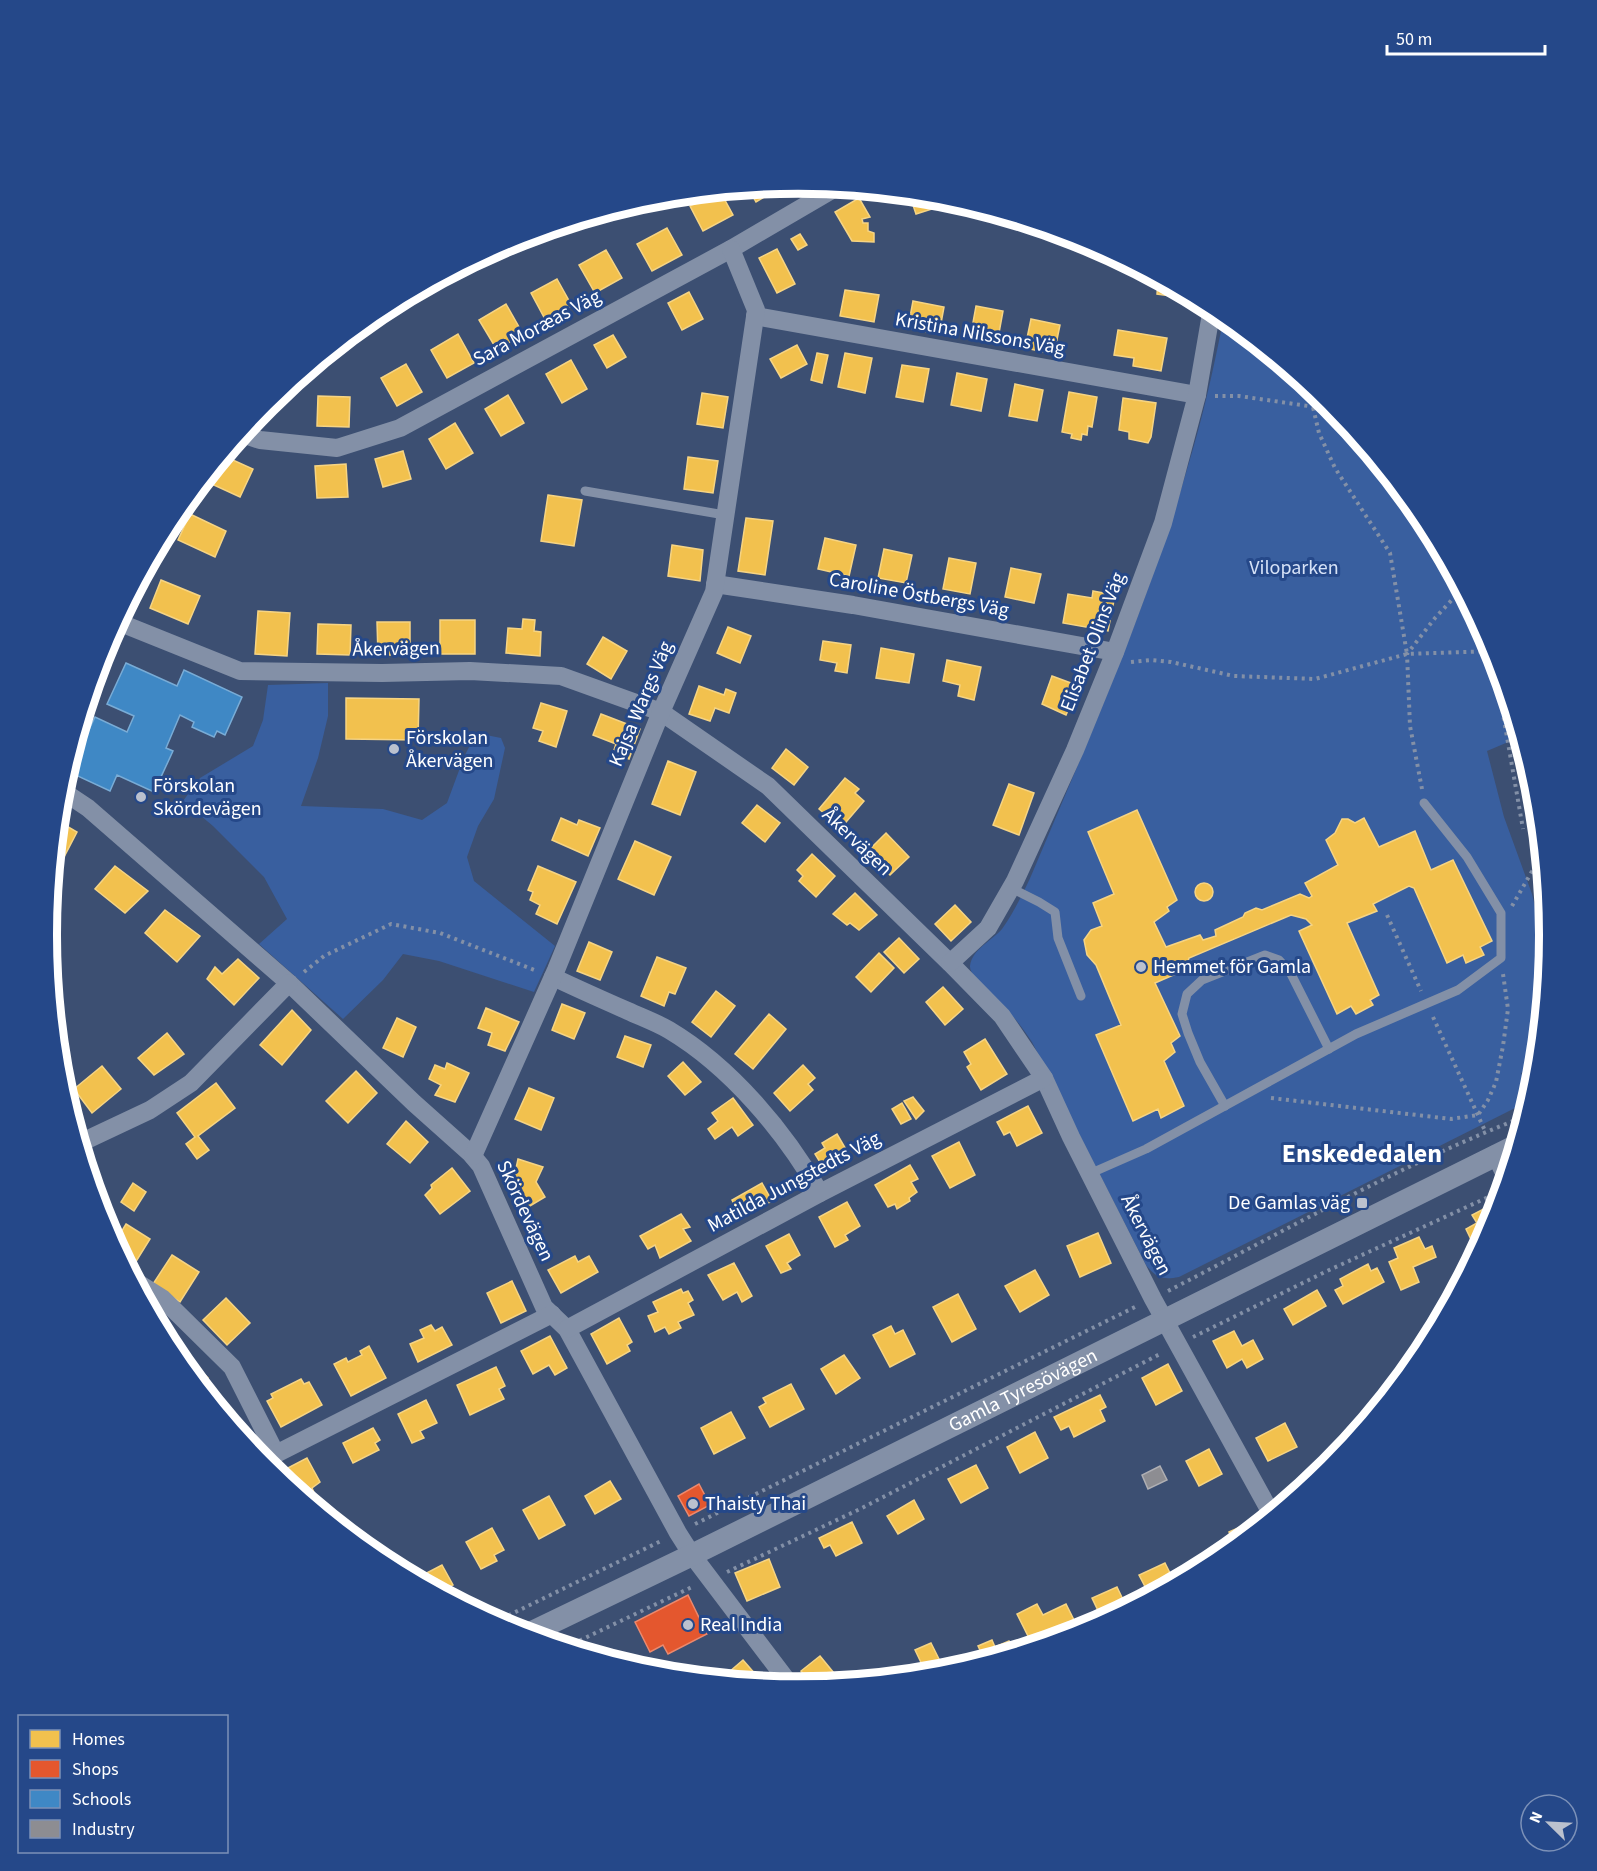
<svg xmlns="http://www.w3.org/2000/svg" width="1597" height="1871" viewBox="0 0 1597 1871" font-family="'Source Sans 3',sans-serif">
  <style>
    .green { fill: #395f9f }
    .homes { fill: #f2c14e; stroke: #f6d483; stroke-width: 1.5 }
    .shops { fill: #e4572e; stroke: #ec896d; stroke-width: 1.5 }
    .schools { fill: #3f88c5; stroke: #79acd6; stroke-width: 1.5 }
    .industry { fill: #8d8d92; stroke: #afafb3; stroke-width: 1.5 }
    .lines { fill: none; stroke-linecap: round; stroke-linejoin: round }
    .path { stroke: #8390a7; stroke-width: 4; stroke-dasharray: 3 4.5; stroke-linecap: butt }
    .service { stroke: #8390a7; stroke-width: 9 }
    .minor { stroke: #8390a7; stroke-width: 18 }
    .tertiary { stroke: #8390a7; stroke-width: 22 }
    .poi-dot { fill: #bbc1ce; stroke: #254889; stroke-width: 2 }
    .labels { text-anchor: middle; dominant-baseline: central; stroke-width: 6; stroke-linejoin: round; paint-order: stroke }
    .street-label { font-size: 20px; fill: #fff; stroke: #254889 }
    .park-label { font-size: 20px; fill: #d6e2f7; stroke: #254889 }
    .poi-label { font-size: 20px; fill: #fff; stroke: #254889; text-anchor: start }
    .district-label { font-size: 26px; font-weight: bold; fill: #fff; stroke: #254889 }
    .rim { fill: none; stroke: #fff; stroke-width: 8 }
  </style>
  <rect width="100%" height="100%" fill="#3c4f72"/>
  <g class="green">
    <path d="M1224,316L1330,404L1424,518L1493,648L1520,737L1487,751L1504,817L1532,894L1548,961L1538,1066L1521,1073L1532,1096L1531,1100L1179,1277C1163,1280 1156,1278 1146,1265L1032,1042C1027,1035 1022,1027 1016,1020C1007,1009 969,979 970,966C972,949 993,940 1002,929C1012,916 1028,884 1034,869C1090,736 1148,605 1188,466C1203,417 1214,367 1224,316Z"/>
    <path d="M328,683V716L318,758L301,806L383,809L422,820L447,803L464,757L476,733L501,738L505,748L494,799L478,826L467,857L474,881L555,946L534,992L439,961L403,954L383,980L343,1019L259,944L287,919L264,877L213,826L183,801L200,778L253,746L263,720L268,685Z"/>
  </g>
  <g class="homes">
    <path d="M784,185L756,202L748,188Z"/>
    <path d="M720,191L733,215L703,231L690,206Z"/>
    <path d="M902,194L934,197L938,207L916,214L911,199L905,201Z"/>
    <path d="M859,198L870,217L862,219L863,223H868V231L874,233V242L852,241L835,212Z"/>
    <path d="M667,228L682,255L652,271L637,244Z"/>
    <path d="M800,234L807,245L798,250L791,239Z"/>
    <path d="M777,249L795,284L777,293L759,258Z"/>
    <path d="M606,250L622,278L595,293L579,265Z"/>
    <path d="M557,279L572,306L546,321L531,293Z"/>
    <path d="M1158,282L1165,283L1192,297V299L1157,294Z"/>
    <path d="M845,290L879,295L874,322L840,316Z"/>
    <path d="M689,292L703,319L682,330L668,303Z"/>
    <path d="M913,301L944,307L939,334L908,328Z"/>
    <path d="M506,304L523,334L497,350L479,320Z"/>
    <path d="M976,306L1003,311L997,344L970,339Z"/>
    <path d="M1031,319L1060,325L1054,354L1025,348Z"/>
    <path d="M1118,330L1167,338L1161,371L1133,366L1134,358L1114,355Z"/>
    <path d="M458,334L474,363L447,378L431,350Z"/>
    <path d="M613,335L626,357L607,368L594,345Z"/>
    <path d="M797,345L807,364L781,378L770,359Z"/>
    <path d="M817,353L828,355L822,383L811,380Z"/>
    <path d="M845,353L872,358L865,393L838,387Z"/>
    <path d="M571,360L587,389L562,403L546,374Z"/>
    <path d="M406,364L422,392L397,406L381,378Z"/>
    <path d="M902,365L929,369L923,402L896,397Z"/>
    <path d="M957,373L987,379L981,411L951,405Z"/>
    <path d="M1015,384L1043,390L1037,421L1009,416Z"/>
    <path d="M1069,392L1097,397L1092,427L1088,426L1087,435L1082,434L1081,440L1071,438L1072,434L1062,432Z"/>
    <path d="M702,393L728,397L723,428L697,424Z"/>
    <path d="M508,395L524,423L501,436L485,409Z"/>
    <path d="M318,396L350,397L349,427L317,426Z"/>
    <path d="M1123,398L1156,403L1151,437L1148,443L1129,439V432L1119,430Z"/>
    <path d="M455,423L473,453L446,469L429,439Z"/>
    <path d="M403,451L411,479L383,487L375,459Z"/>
    <path d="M224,456L253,469L240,497L205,481Z"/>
    <path d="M688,457L718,461L713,493L684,489Z"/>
    <path d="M346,464L348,497L317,498L315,466Z"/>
    <path d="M548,495L582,500L574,546L541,541Z"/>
    <path d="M190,514L226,531L215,557L178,540Z"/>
    <path d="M746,518L773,521L765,575L738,571Z"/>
    <path d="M825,538L856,545L849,576L818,569Z"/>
    <path d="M672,545L703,550L700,581L668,576Z"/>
    <path d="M884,549L912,555L906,583L878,578Z"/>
    <path d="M949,558L976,563L970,594L943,589Z"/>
    <path d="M1011,568L1041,574L1034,603L1005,597Z"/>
    <path d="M161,580L200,596L188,624L150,608Z"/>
    <path d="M1093,591L1115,595L1108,631L1063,623L1068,594L1092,598Z"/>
    <path d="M258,611L290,613L287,656L255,654Z"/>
    <path d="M523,619L535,620L534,631L541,632L540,656L506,653L508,628L522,629Z"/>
    <rect x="440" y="620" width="35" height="34"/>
    <path d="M377,622H410V655H378Z"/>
    <path d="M318,624L351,625L350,655L317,654Z"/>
    <path d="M728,627L751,636L740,663L717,653Z"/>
    <path d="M603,637L627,651L611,679L587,664Z"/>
    <path d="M823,641L851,645L847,673L835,671L837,663L820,660Z"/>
    <path d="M881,648L914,654L909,683L876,678Z"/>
    <path d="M947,660L981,667L974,700L958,696L960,685L943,681Z"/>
    <path d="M1052,676L1079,686L1066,715L1042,704Z"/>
    <path d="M699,686L724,695L726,689L736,693L729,713L715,708L710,721L689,714Z"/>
    <path d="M346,698L419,699L418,740L346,739Z"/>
    <path d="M541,703L567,711L556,747L539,741L543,731L533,728Z"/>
    <path d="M601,714L640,729L629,759L613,753L616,744L593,735Z"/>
    <path d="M786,749L808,767L794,785L772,768Z"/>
    <path d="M668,761L696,772L680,815L652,804Z"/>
    <path d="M1531,772L1536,789L1539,815H1535L1527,773Z"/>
    <path d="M845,778L859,789L855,793L864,801L841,828L819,809Z"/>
    <path d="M1009,784L1034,793L1019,835L993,825Z"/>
    <path d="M757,805L780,823L765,842L742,823Z"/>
    <path d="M1137,810L1177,900L1167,907L1169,911L1154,922L1166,947L1200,935L1203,940L1216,936L1215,930L1243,917L1245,913L1256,908L1262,910L1300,894L1309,898L1312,896L1305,883L1338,865L1326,840L1335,833L1342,819H1348L1355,823L1364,818L1379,847L1415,831L1431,870L1453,860L1492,941L1480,947L1484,955L1466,963L1463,955L1447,963L1414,888L1409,886L1373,904L1377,911L1347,923L1379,995L1370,1000L1373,1005L1356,1014L1351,1006L1337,1014L1299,931L1312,925L1306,919L1291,915L1189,958L1185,970L1155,983L1180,1036L1171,1043L1175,1052L1164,1061L1184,1106L1161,1118L1158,1109L1133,1121L1096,1035L1121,1025L1096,965L1087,955L1084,940L1091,930L1102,926L1093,903L1114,894L1088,832Z"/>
    <path d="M561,818L577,825L579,820L600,828L588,856L552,840Z"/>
    <path d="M58,821L77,832L64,857L55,853Z"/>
    <path d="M886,833L909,857L890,875L867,852Z"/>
    <path d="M635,841L671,857L654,895L618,879Z"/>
    <path d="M812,854L835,876L816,897L799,881L803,876L797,870Z"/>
    <path d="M115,866L148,891L125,913L95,889Z"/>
    <path d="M538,866L576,882L557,924L536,914L540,905L530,900L533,892L528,890Z"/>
    <circle cx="1204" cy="892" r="9"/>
    <path d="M855,893L877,915L859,930L850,923L847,925L833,914Z"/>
    <path d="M955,905L971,922L951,941L935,924Z"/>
    <path d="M165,910L200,936L177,962L145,933Z"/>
    <path d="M899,938L919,959L904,973L884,952Z"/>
    <path d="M589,942L612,952L600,980L577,971Z"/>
    <path d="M879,953L894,968L871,992L856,977Z"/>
    <path d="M657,957L686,968L675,994L669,992L664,1006L641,996Z"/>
    <path d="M238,959L259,978L234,1005L207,979L215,967L222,974Z"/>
    <path d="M943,987L963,1009L945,1025L926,1002Z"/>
    <path d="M716,991L735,1006L711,1037L692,1022Z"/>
    <path d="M562,1004L585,1013L574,1039L552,1030Z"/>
    <path d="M486,1008L519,1022L505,1051L488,1045L492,1033L478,1028Z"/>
    <path d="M292,1010L311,1030L282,1065L260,1045Z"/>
    <path d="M769,1014L786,1029L753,1069L735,1054Z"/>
    <path d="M397,1018L416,1027L403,1057L383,1048Z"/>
    <path d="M167,1033L184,1054L154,1075L138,1058Z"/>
    <path d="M625,1036L651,1045L643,1067L617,1057Z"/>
    <path d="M985,1039L1007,1074L981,1090L967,1067L971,1064L964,1052Z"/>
    <path d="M683,1062L701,1082L685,1095L668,1076Z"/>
    <path d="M447,1063L469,1073L455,1102L435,1095L441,1085L429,1079L435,1065L445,1069Z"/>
    <path d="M803,1065L815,1078L808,1084L813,1090L790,1111L774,1093Z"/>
    <path d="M102,1066L121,1089L92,1113L74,1089Z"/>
    <path d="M356,1071L377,1093L348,1123L326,1101Z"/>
    <path d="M216,1083L235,1108L198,1136L209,1150L197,1159L186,1144L195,1137L177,1113Z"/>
    <path d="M529,1088L554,1098L541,1130L515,1119Z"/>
    <path d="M913,1097L924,1111L916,1119L904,1101Z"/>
    <path d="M733,1098L753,1125L738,1136L732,1127L715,1139L708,1129L718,1121L712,1113Z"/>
    <path d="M902,1103L911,1119L901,1124L892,1109Z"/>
    <path d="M1028,1106L1042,1133L1017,1146L1010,1132L1004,1135L997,1122Z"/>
    <path d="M406,1121L428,1142L410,1163L387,1144Z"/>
    <path d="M837,1134L851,1158L826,1172L815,1154L825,1148L822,1143Z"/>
    <path d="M959,1142L975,1175L950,1188L932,1156Z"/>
    <path d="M518,1159L543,1167L536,1182L545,1197L520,1212L507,1185L513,1183Z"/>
    <path d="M910,1165L918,1179L911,1182L917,1192L909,1198L910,1201L897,1209L895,1204L888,1207L875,1185Z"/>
    <path d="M452,1168L470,1191L440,1214L425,1195L432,1188L431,1185Z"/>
    <path d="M133,1183L146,1192L134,1211L121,1202Z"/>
    <path d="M762,1183L772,1201L748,1214L744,1208L738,1211L732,1200Z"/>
    <path d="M1499,1201L1493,1224L1477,1252L1466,1229L1477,1223L1472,1215Z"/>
    <path d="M847,1202L860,1226L845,1235L848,1240L835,1247L819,1217Z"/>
    <path d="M681,1214L690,1227L683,1229L691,1241L660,1258L655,1245L648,1249L640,1236Z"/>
    <path d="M126,1224L150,1239L132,1268L126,1264L112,1239L117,1232L120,1234Z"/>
    <path d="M1098,1233L1111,1263L1080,1277L1067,1246Z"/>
    <path d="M789,1234L800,1255L787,1263L791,1269L781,1273L766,1246Z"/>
    <path d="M1419,1237L1425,1249L1432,1246L1436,1257L1413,1267L1419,1282L1401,1290L1389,1262L1398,1258L1394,1248Z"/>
    <path d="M172,1255L199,1272L180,1302L153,1284Z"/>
    <path d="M575,1256L578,1262L589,1256L598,1272L561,1293L548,1270Z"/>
    <path d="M734,1263L752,1296L742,1302L737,1292L723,1300L708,1275Z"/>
    <path d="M1368,1264L1371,1271L1377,1268L1384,1282L1343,1304L1335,1290L1343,1286L1340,1279Z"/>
    <path d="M1035,1270L1049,1295L1020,1312L1005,1286Z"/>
    <path d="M512,1281L526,1311L501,1323L487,1293Z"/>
    <path d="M681,1289L683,1293L688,1291L693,1300L688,1303L694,1315L678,1322L681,1328L669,1334L665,1327L655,1332L648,1316L658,1312L653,1302Z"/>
    <path d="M1317,1290L1326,1306L1293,1325L1284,1309Z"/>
    <path d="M958,1294L976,1329L952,1342L933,1307Z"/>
    <path d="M226,1298L250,1323L227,1345L203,1320Z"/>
    <path d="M619,1318L632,1342L627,1345L630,1351L607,1364L591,1334Z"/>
    <path d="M431,1325L435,1331L442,1327L452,1345L418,1362L410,1344L424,1338L420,1330Z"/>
    <path d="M891,1326L895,1334L903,1330L915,1354L890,1367L873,1335Z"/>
    <path d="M1234,1331L1242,1346L1253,1340L1263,1359L1247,1368L1242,1359L1227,1368L1213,1341Z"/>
    <path d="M550,1336L567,1368L555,1375L549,1365L533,1374L521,1351Z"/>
    <path d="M369,1346L386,1378L351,1396L334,1364L346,1358L348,1362L362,1355L360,1351Z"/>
    <path d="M844,1355L860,1378L836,1394L821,1369Z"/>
    <path d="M186,1356L208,1378L200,1386L181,1362Z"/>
    <path d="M1168,1364L1182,1391L1156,1405L1142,1378Z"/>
    <path d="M496,1367L505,1386L499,1389L504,1399L470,1415L457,1385Z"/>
    <path d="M301,1379L304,1384L309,1382L322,1405L281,1427L267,1401L273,1398L271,1394Z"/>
    <path d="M791,1384L804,1409L770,1427L759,1407L766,1403L763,1398Z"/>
    <path d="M1100,1395L1106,1407L1100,1410L1105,1421L1074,1437L1069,1426L1061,1430L1054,1417Z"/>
    <path d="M426,1400L437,1423L420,1431L424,1438L412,1443L398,1414Z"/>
    <path d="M231,1412L249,1445L224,1416Z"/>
    <path d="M731,1412L745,1438L714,1454L701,1428Z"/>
    <path d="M1285,1423L1297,1447L1268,1461L1256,1438Z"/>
    <path d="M373,1428L380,1440L375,1443L379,1450L353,1463L343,1443Z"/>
    <path d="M1035,1432L1048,1458L1020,1473L1007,1447Z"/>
    <path d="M1209,1449L1222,1474L1199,1486L1186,1461Z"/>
    <path d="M307,1458L320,1482L312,1488L315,1495L307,1500L300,1493L280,1478L278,1473Z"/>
    <path d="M976,1465L988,1488L961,1503L948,1479Z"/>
    <path d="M610,1481L621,1499L595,1514L585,1496Z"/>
    <path d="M549,1496L565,1525L539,1539L523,1510Z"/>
    <path d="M914,1500L924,1519L898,1534L887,1516Z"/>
    <path d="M852,1522L862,1543L836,1556L830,1545L824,1548L819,1538Z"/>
    <path d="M1252,1522L1254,1529L1234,1546L1229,1532Z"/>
    <path d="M492,1528L504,1550L494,1555L497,1561L481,1569L466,1542Z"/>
    <path d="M769,1559L780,1587L747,1601L735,1573Z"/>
    <path d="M1165,1563L1175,1583L1150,1596L1139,1575Z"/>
    <path d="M442,1565L453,1585L439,1592L415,1579Z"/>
    <path d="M1117,1587L1127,1608L1103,1621L1092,1598Z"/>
    <path d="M1037,1604L1043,1615L1066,1604L1080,1632L1046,1643L1043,1637L1031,1642L1017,1614Z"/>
    <path d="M992,1640L995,1647L1009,1641L1014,1652L985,1661L978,1646Z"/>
    <path d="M931,1643L944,1669L958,1663L961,1668L945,1673L927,1675L915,1650Z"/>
    <path d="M820,1656L838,1678L831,1684L813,1686L801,1671Z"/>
    <path d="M743,1660L763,1683L761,1684L736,1681L729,1672Z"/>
  </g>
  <g class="shops">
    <path d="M699,1484L710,1505L689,1516L678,1496Z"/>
    <path d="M688,1595L707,1634L668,1654L663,1645L650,1652L635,1622Z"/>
  </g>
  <path class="schools" d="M126,663L177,686L184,670L242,697L225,735L217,731L214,737L192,727L194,722L180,715L166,748L173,751L154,792L117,775L110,791L69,772L95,717L127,732L134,716L107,704Z"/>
  <path class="industry" d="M1160,1466L1167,1480L1148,1489L1142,1475Z"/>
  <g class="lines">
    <g class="path">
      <path d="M1308,386L1319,433L1335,468L1390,553L1407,654"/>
      <path d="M1215,396H1239L1336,410"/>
      <path d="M1492,651L1523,829"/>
      <path d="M1131,662L1151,660L1171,662L1234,676L1315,679L1407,654L1494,651"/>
      <path d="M1422,789L1410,726L1407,654L1435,618L1462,589"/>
      <path d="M1512,906L1531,873L1543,857"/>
      <path d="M1387,915L1421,991"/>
      <path d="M304,972L324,956L391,924L440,933L537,971"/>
      <path d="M1433,1017L1486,1133"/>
      <path d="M1271,1098L1451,1119L1478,1115L1488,1100L1496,1082L1503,1046L1508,1009L1503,974"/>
      <path d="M1168,1291C1286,1230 1402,1164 1526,1116"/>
      <path d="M1193,1337L1325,1272L1495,1194"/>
      <path d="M695,1524L1137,1306"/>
      <path d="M727,1572L860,1509L1162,1353"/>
      <path d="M495,1622L661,1541"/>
      <path d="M566,1647L692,1587"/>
    </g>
    <g class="service">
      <path d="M585,491L725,515"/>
      <path d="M1011,888L1039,902L1055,912L1058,938L1081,996"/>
      <path d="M1225,1106L1200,1062L1188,1033L1182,1014L1187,994L1202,980L1265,955L1279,960L1290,972L1329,1049"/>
      <path d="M1089,1174L1146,1149L1356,1034L1458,990L1501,958V913L1467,857L1424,803"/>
    </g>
    <g class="minor">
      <path d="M755,316L1197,395"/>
      <path d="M242,434L260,440L337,448L400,428L731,249L837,187"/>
      <path d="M715,584L853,605L1115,652"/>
      <path d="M118,622L240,671L382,673L470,671L561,676L661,712L768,786L950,963L1002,1016L1044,1078L1071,1137L1153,1299L1272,1515"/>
      <path d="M61,790L88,808L289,983L414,1103L470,1153L481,1166L544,1307L567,1329L678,1533L692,1555L792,1687"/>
      <path d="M950,963L988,928L1015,881L1075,750L1115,652L1163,523L1197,395L1212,308"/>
      <path d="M553,977C578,989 603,1000 628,1011C641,1017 657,1023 669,1030C731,1067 785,1132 820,1193"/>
      <path d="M80,1143L150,1110L191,1083L289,983"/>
      <path d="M1495,1154L1507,1179"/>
      <path d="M473,1156L556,970L661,712L714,592L756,310L731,249"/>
      <path d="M135,1281L162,1298L232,1367L276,1454"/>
      <path d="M567,1329L820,1193L1044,1078"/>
      <path d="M262,1461L552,1314"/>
    </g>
    <path class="tertiary" id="s1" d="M526,1635L692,1555L1517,1145"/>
  </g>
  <g class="poi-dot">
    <circle cx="394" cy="749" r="6"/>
    <circle cx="141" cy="797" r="6"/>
    <circle cx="1141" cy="967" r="6"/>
    <rect x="1356" y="1197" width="12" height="12" rx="3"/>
    <circle cx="693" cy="1504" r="6"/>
    <circle cx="688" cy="1625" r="6"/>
  </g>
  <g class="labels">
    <g class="street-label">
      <text transform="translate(537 328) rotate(-28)">Sara Moræas Väg</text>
      <text transform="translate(980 334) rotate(10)">Kristina Nilssons Väg</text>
      <text transform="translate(919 595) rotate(10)">Caroline Östbergs Väg</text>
      <text transform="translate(1093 642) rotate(-69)">Elisabet Olins Väg</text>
      <text transform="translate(396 649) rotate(-1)">Åkervägen</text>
      <text transform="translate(641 704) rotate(-67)">Kajsa Wargs Väg</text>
      <text transform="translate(857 842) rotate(44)">Åkervägen</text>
      <text transform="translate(794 1182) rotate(-28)">Matilda Jungstedts Väg</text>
      <text transform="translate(525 1211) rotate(65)">Skördevägen</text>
      <text transform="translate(1146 1235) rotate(63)">Åkervägen</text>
      <text stroke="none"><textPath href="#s1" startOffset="554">Gamla Tyresövägen</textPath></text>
    </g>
    <g class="park-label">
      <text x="1294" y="568">Viloparken</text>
    </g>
    <g class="poi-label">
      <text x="406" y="738">Förskolan<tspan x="406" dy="23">Åkervägen</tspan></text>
      <text x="153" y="786">Förskolan<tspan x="153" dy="23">Skördevägen</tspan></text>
      <text x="1153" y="967">Hemmet för Gamla</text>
      <text x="1350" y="1203" text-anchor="end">De Gamlas väg</text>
      <text x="705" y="1504">Thaisty Thai</text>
      <text x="700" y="1625">Real India</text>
    </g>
    <g class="district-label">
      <text x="1362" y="1153">Enskededalen</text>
    </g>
  </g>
  <path d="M0 0H1597V1871H0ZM57 935a741 741 0 1 1 1482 0a741 741 0 1 1-1482 0Z" fill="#254889" fill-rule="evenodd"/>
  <path class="rim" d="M57 935a741 741 0 1 1 1482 0a741 741 0 1 1-1482 0Z"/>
  <rect x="18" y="1715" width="210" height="138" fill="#254889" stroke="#7c91b8" stroke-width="1.5"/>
  <rect x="30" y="1730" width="30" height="18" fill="#f2c14e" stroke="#7c91b8" stroke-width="1.5"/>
  <text x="72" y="1745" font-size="18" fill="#ffffff">Homes</text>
  <rect x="30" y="1760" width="30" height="18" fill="#e4572e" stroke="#7c91b8" stroke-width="1.5"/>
  <text x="72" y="1775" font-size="18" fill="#ffffff">Shops</text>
  <rect x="30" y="1790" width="30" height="18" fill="#3f88c5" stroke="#7c91b8" stroke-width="1.5"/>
  <text x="72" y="1805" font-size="18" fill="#ffffff">Schools</text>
  <rect x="30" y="1820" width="30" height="18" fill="#8d8d92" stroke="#7c91b8" stroke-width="1.5"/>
  <text x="72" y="1835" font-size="18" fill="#ffffff">Industry</text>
  <g transform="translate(1549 1823) rotate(294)"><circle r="28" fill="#254889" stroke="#7c91b8" stroke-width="1.5"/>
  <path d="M0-4.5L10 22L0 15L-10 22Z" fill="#bbc1ce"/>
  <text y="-9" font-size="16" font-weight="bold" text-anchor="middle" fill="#ffffff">N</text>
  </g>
  <path d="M1387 45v9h158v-9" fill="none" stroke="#ffffff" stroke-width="3"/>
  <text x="1396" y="45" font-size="18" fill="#ffffff" stroke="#254889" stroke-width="4.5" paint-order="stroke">50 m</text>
</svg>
